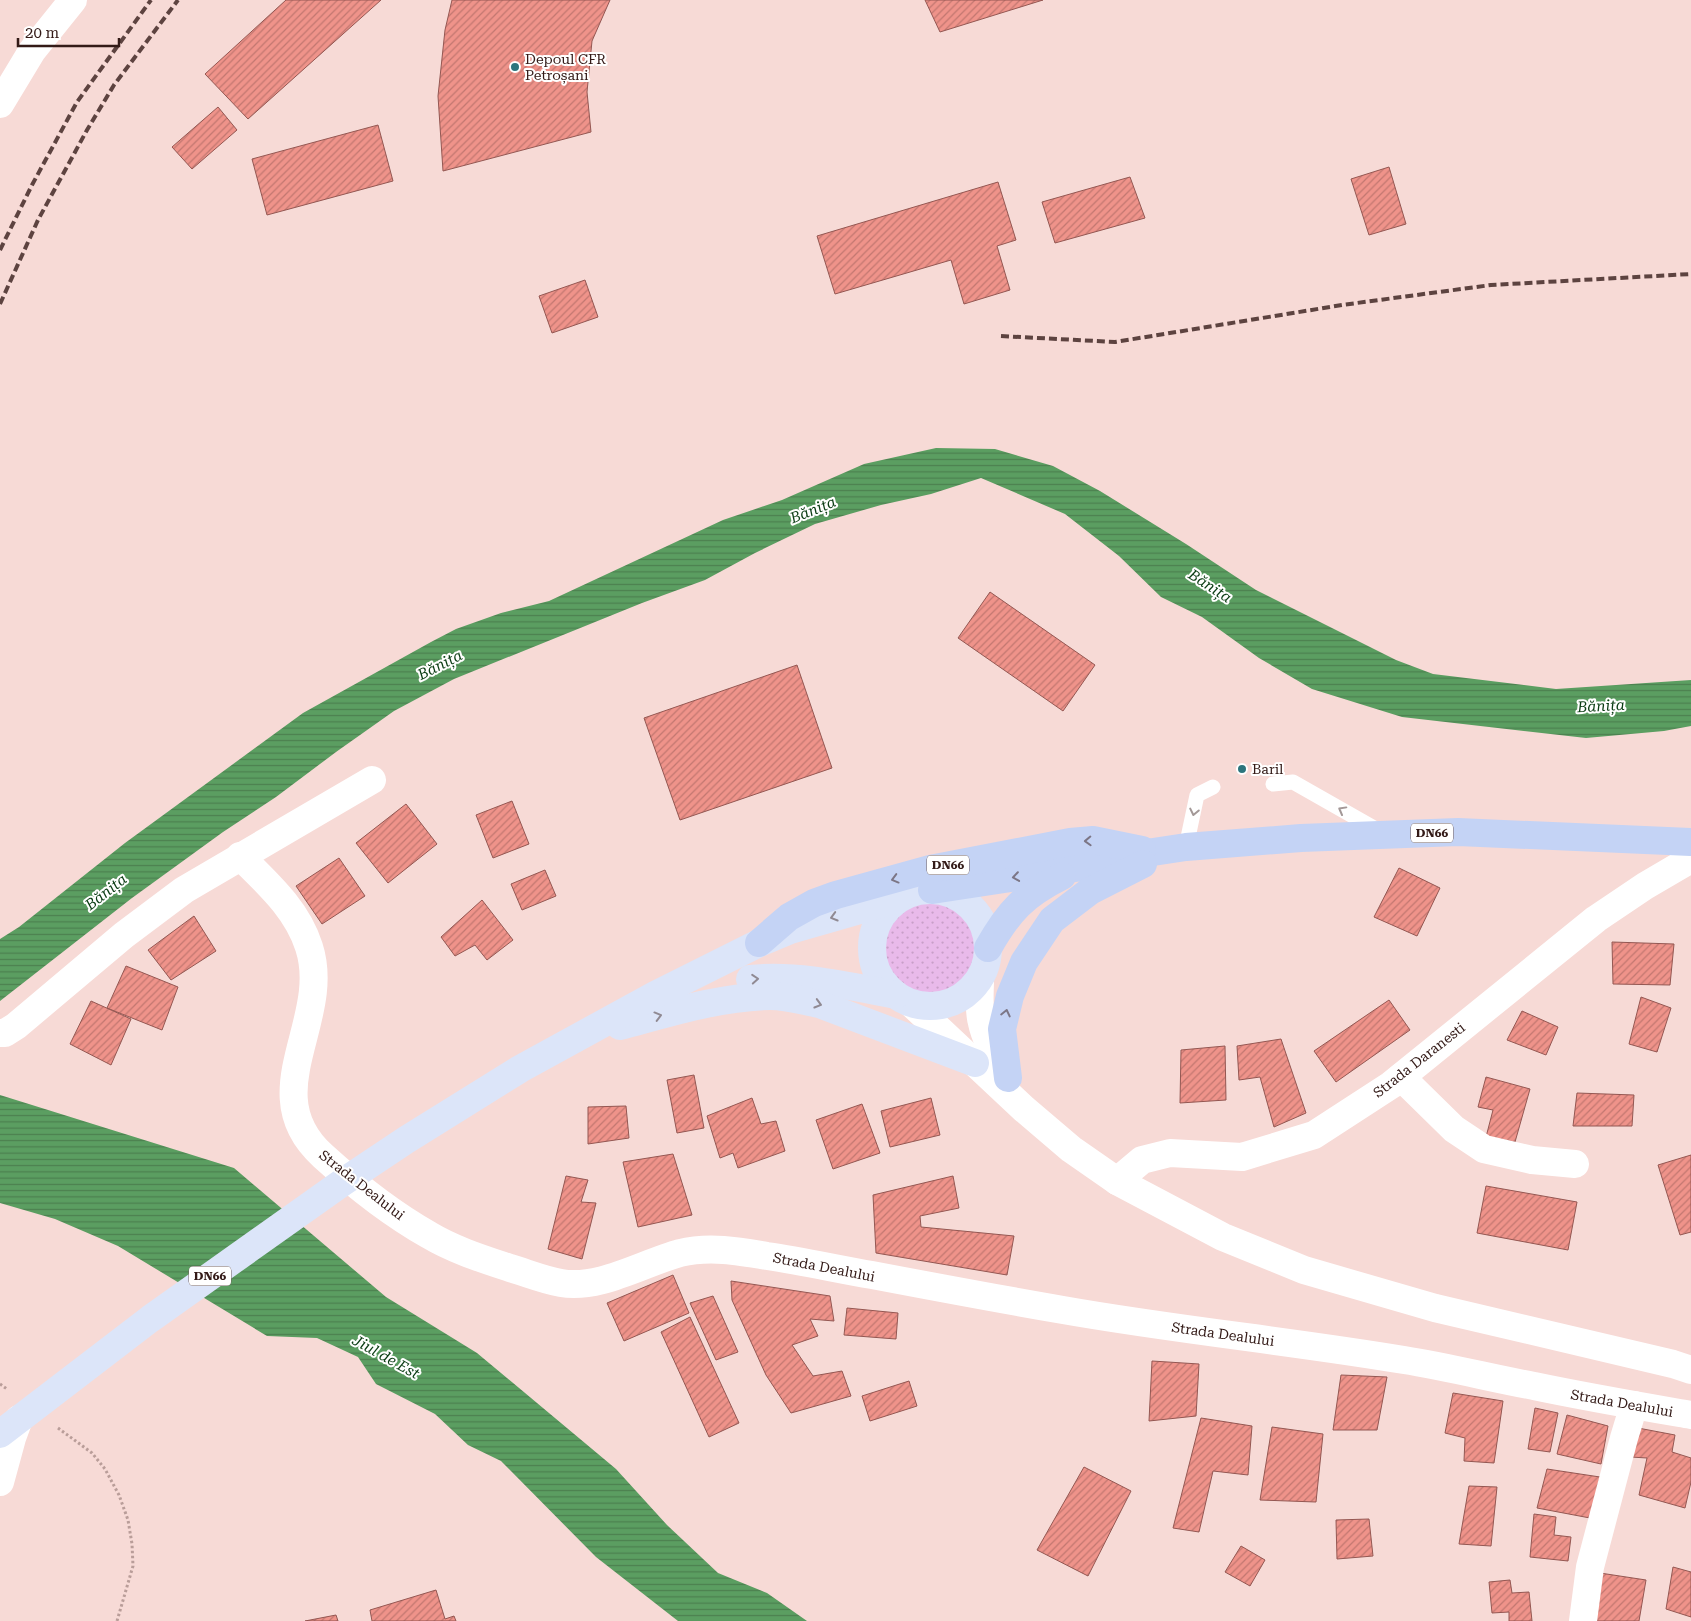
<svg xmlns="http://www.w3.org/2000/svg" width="1691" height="1621" viewBox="0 0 1691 1621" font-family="'Roboto Serif',serif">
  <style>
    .green { fill: url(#green-dots) }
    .water { fill: url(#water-rules) }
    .building { fill: url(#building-hatch); stroke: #945752 }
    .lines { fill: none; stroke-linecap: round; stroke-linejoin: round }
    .path { stroke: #b99d99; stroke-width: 3; stroke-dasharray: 2.5 2.5; stroke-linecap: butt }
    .lane { stroke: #fff; stroke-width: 15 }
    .street { stroke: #fff; stroke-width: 28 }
    .secondary { stroke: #fff; stroke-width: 28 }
    .primary { stroke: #dce5f9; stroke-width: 28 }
    .highway { stroke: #c4d3f5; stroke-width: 28 }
    .rail { stroke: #5d4340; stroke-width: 4; stroke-dasharray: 8 4; stroke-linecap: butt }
    .oneway { stroke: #a39897 }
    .oneway2 { stroke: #7c7686 }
    .oneway3 { stroke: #908a93 }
    .poi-dot { fill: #2c757d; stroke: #fff; stroke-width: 2 }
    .labels { text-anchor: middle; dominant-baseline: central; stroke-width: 4; stroke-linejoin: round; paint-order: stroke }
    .shield { fill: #fff; stroke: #705f5d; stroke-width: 1 }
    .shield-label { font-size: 12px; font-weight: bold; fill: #331a17 }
    .poi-label { font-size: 14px; fill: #331a17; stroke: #fff; text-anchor: start }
    .street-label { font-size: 14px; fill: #331a17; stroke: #fff }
    .water-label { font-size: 15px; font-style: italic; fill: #0a3c13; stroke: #fff }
  </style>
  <defs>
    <pattern id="green-dots" width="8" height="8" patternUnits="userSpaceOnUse" patternTransform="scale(1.25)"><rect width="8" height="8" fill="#e9baea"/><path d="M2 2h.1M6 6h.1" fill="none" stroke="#c89fc8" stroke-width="1.8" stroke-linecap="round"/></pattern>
    <pattern id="water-rules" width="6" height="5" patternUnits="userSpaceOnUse" patternTransform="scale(1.25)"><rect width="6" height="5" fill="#5b9e61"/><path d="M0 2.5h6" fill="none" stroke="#4c804f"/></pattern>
    <pattern id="building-hatch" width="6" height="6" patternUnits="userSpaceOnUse" patternTransform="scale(1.25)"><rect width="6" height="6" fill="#ef938a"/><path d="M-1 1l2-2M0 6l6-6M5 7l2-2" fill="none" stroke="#c27770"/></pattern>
  </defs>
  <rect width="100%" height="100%" fill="#f7dad6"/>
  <circle class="green" cx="930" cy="947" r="57"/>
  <g class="water">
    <path d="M936,448L995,449L1053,466L1100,491L1186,544L1256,590L1396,660L1433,674L1556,689L1691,680V726L1664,731L1586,738L1402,717L1312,689L1259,658L1202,617L1161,597L1119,556L1065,514L981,478L931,494L881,505L815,524L755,553L705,580L642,603L454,679L394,711L336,752L276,797L223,832L132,898L0,1001V939L19,927L125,843L303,713L431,642L456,629L501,613L549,601L723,520L782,500L864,464Z"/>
    <path d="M0,1095L234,1168L386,1297L477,1353L616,1469L667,1525L718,1573L767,1593L807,1621H678L596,1557L501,1461L468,1445L435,1414L376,1384L358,1357L317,1338L267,1336L118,1246L55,1219L0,1203Z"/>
  </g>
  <g class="building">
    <path d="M286,0H381L248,119L205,74Z"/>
    <path d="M452,0H610L592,41L587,92L591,132L443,171L438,96L445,30Z"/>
    <path d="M925,0H1043L940,32Z"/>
    <path d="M218,107L237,130L192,169L172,147Z"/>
    <path d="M378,125L393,181L267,215L252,159Z"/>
    <path d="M1389,167L1406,224L1369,235L1351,179Z"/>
    <path d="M1130,177L1145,218L1055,243L1042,202Z"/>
    <path d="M998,182L1016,240L997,246L1010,290L964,304L951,260L835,294L817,236Z"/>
    <path d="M585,280L598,317L552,333L539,296Z"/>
    <path d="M990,592L1095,665L1063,711L958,638Z"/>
    <path d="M797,665L832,768L680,820L644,718Z"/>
    <path d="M512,801L529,844L493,858L476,815Z"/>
    <path d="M406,804L437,844L388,883L356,843Z"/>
    <path d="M339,858L365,896L322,924L296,886Z"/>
    <path d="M1399,868L1440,888L1417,936L1374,917Z"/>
    <path d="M545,870L556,896L522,910L511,884Z"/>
    <path d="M482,900L513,940L487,960L475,945L455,956L441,937Z"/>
    <path d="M194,916L216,951L171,980L148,950Z"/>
    <path d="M1612,942L1674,944L1670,985L1613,984Z"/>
    <path d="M126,966L178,987L162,1030L107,1008Z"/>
    <path d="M1641,997L1671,1008L1657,1052L1629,1044Z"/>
    <path d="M1389,1000L1410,1030L1336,1082L1314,1051Z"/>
    <path d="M91,1001L131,1019L111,1065L70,1044Z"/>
    <path d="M1522,1011L1558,1027L1546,1055L1507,1040Z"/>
    <path d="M1281,1039L1306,1113L1274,1127L1260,1077L1239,1080L1237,1046Z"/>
    <path d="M1225,1046L1226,1100L1180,1103L1181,1050Z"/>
    <path d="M694,1075L704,1128L677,1133L667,1080Z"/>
    <path d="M1486,1077L1530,1089L1515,1142L1486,1137L1493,1110L1478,1107Z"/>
    <path d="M1577,1093L1634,1095L1632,1126H1573Z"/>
    <path d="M752,1098L761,1124L776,1121L785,1151L738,1168L733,1153L720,1158L707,1116Z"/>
    <path d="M931,1098L940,1135L890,1147L881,1111Z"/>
    <path d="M862,1104L880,1153L833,1169L816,1120Z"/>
    <path d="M626,1106L629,1138L588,1144V1107Z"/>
    <path d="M673,1154L692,1215L638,1227L623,1162Z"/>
    <path d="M1691,1155V1232L1680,1235L1658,1165Z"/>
    <path d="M566,1176L588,1180L581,1202L596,1203L582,1259L548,1249Z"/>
    <path d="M953,1176L959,1208L920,1216L921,1227L1014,1236L1007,1275L876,1253L873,1195Z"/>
    <path d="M1486,1186L1577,1202L1568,1250L1477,1233Z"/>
    <path d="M673,1275L689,1313L624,1341L607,1303Z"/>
    <path d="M731,1281L830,1296L834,1321L810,1319L818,1336L792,1345L813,1376L842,1371L851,1396L791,1413L766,1375L732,1300Z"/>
    <path d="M713,1296L738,1352L716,1360L690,1303Z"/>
    <path d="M847,1308L898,1313L896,1339L844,1335Z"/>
    <path d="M690,1317L739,1423L709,1437L661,1332Z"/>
    <path d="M1152,1361L1199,1364L1196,1416L1149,1421Z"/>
    <path d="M1341,1375L1387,1377L1377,1430H1333Z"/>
    <path d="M909,1381L917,1406L870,1421L862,1396Z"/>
    <path d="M1453,1393L1503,1401L1494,1463L1464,1461L1465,1438L1445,1433Z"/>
    <path d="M1535,1408L1558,1413L1550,1452L1528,1449Z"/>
    <path d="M1567,1415L1608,1426L1601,1464L1557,1454Z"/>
    <path d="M1201,1418L1252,1426L1248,1475L1213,1471L1199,1532L1173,1528Z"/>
    <path d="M1272,1427L1323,1434L1316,1502L1260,1500Z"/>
    <path d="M1638,1428L1675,1435L1672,1452L1691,1458V1482L1685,1508L1639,1495L1647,1458L1631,1457Z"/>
    <path d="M1084,1467L1131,1491L1088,1576L1037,1550Z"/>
    <path d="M1547,1469L1600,1477L1590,1518L1537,1508Z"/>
    <path d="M1469,1486L1497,1487L1491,1546L1459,1544Z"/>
    <path d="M1534,1514L1556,1517L1554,1535L1571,1537L1568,1561L1530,1557Z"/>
    <path d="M1369,1519L1373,1556L1337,1559L1336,1520Z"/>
    <path d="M1241,1546L1265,1560L1250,1586L1225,1572Z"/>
    <path d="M1673,1567L1691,1572V1617L1666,1609Z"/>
    <path d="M1600,1573L1646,1580L1639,1621H1594Z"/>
    <path d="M1510,1580L1512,1593L1529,1592L1532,1621H1509V1612L1492,1613L1489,1582Z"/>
    <path d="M436,1590L445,1619L454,1616L456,1621H372L370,1610Z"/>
    <path d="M336,1615L338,1621H305Z"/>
  </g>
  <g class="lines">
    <g class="path">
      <path d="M0,1384L7,1389"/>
      <path d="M58,1428L92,1453L105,1469L119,1495L128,1520L132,1544L133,1566L117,1621"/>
    </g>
    <g class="lane">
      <path d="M1273,784L1293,782L1381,832"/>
      <path d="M1186,847L1197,795L1213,787"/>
    </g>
    <g class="street">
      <path d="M0,104L32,51L73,0"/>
      <path d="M240,856C267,883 297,909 309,947C333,1021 253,1093 323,1156C355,1185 390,1213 429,1235C454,1250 483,1259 510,1268C527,1273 544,1280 561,1283C599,1290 643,1263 680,1253C709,1246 738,1251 767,1256C802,1261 837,1269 872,1275C935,1287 999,1299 1063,1310C1176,1330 1291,1341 1404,1360C1448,1367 1491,1378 1534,1386C1586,1397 1639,1406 1691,1415"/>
      <path d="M0,1033H5L16,1026L124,935L184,890L372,780"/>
      <path d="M1401,1077L1454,1129L1484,1149L1532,1160L1575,1164"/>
      <path d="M1117,1181L1142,1160L1170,1153L1242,1157L1314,1135L1391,1085L1596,919L1645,886L1691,859"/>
      <path d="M0,1482L12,1438L19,1419"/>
      <path d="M1583,1621L1590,1567L1624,1438L1634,1405"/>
    </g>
    <g class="secondary">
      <path d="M980,979C980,993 978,1009 982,1023C986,1042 998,1059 1007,1077"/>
      <path d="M912,1004L1024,1109L1071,1149L1117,1181L1223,1237L1304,1270L1435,1308L1673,1364L1691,1370"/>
    </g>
    <g class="primary">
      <circle cx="930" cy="948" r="58"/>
      <path d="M750,979C799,974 848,986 896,995"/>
      <path d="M620,1026C669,1013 719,997 770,996C787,996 803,1001 819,1004L975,1063"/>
      <path d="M0,1434L150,1319L343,1182L406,1140L520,1069L655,995L759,943L790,930L898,899"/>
    </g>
    <g class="highway">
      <path d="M932,890L1082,867L1153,852L1186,847L1301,838L1458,832L1691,842"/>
      <path d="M759,943L789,917L814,903L836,895L930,869L1070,842L1093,840L1142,850"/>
      <path d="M988,948C1009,911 1024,895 1062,876"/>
      <path d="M1008,1078L1002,1029L1010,996L1024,962L1052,920L1090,891L1143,864"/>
    </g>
    <g class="rail">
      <path d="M0,250L32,185L77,102L151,0"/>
      <path d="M0,304L38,220L87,130L114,85L178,0"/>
      <path d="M1001,336L1115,342L1342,305L1491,285L1691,274"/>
    </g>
  </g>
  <defs><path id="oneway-chevron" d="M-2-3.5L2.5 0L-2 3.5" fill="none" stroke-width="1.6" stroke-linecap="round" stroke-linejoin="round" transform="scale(1.25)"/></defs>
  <g class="oneway">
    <use href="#oneway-chevron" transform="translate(1342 810) rotate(-151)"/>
    <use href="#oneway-chevron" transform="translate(1194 812) rotate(102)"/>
  </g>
  <g class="oneway2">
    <use href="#oneway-chevron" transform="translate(1088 841) rotate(178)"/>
    <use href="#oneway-chevron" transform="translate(1016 877) rotate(172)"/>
    <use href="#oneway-chevron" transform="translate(895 879) rotate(165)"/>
    <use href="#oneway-chevron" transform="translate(1006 1013) rotate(-77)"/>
  </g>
  <g class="oneway3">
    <use href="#oneway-chevron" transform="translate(834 917) rotate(164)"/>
    <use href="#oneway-chevron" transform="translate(755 979) rotate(-4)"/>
    <use href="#oneway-chevron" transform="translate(818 1004) rotate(16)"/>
    <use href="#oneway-chevron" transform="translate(658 1016) rotate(-15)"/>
  </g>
  <g class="poi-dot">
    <circle cx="515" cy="67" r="5"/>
    <circle cx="1242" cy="769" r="5"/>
  </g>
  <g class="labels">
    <g class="shield">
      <rect x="1411" y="823.5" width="42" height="19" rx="4"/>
      <rect x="927" y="855.5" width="42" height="19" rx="4"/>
      <rect x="189" y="1266.5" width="42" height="19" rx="4"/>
    </g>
    <g class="shield-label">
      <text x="1432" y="833">DN66</text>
      <text x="948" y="865">DN66</text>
      <text x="210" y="1276">DN66</text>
    </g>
    <g class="poi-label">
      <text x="525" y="59">Depoul CFR<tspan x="525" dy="16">Petroșani</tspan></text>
      <text x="1252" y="769">Baril</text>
    </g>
    <g class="street-label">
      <text transform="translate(1419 1060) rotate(-38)">Strada Daranesti</text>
      <text transform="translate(362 1185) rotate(38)">Strada Dealului</text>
      <text transform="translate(824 1267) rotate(11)">Strada Dealului</text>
      <text transform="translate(1223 1334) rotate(8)">Strada Dealului</text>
      <text transform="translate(1622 1403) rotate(10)">Strada Dealului</text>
    </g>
    <g class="water-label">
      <text transform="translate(813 510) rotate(-22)">Bănița</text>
      <text transform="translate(1210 586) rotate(33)">Bănița</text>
      <text transform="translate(440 665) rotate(-27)">Bănița</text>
      <text transform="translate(1601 706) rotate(-3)">Bănița</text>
      <text transform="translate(106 892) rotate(-38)">Bănița</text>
      <text transform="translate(386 1357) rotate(29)">Jiul de Est</text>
    </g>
  </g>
  <path d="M18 38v8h101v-8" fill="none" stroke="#331a17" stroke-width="2.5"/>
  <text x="25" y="38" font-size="15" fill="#331a17" stroke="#ffffff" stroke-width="4" paint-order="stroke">20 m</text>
</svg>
